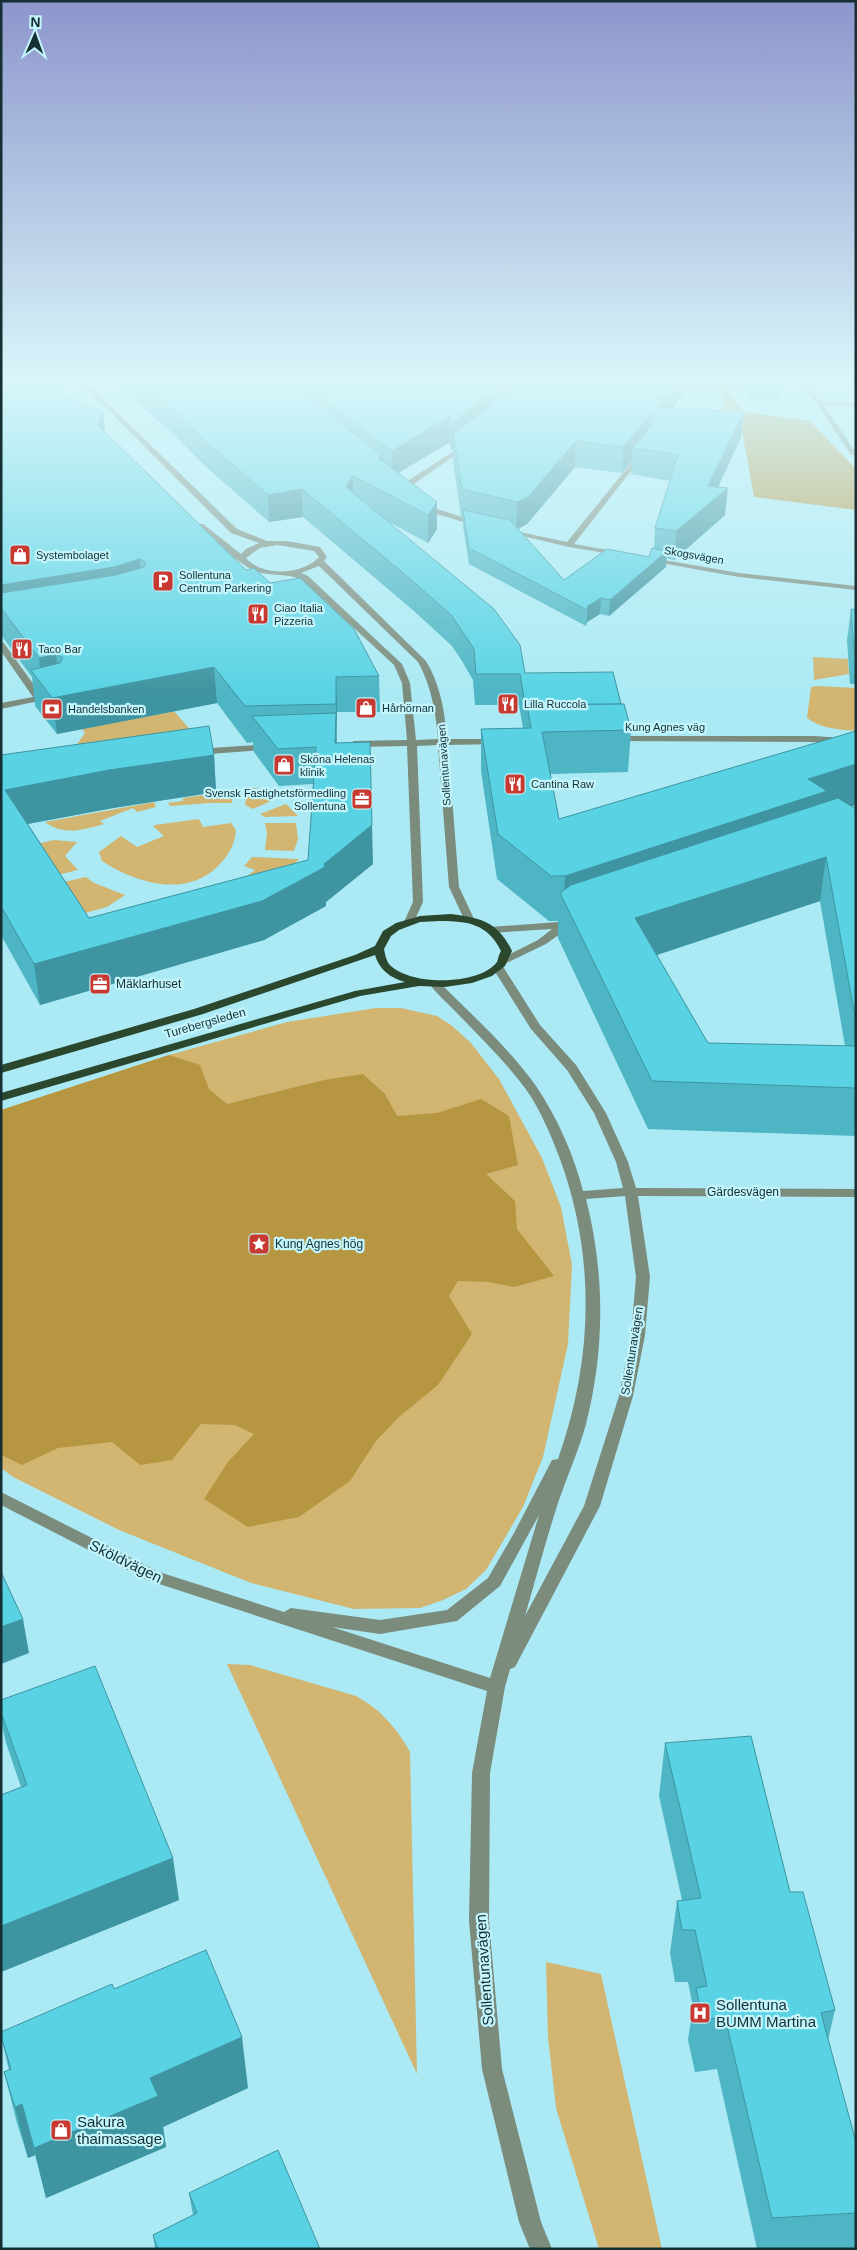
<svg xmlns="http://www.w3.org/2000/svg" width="857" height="2250" viewBox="0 0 857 2250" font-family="Helvetica,sans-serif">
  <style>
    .green { fill: #d1b571 }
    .forest { fill: #b79642 }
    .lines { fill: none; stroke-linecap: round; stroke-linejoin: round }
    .minor { fill: #7b8b7c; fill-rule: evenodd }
    .major { fill: #2b482f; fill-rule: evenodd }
    .wall { fill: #4db5c4; fill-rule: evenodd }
    .shaded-wall { fill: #3e94a0 }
    .building { fill: #59d3e4; stroke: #3e94a0 }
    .labels { text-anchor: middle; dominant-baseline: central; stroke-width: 4.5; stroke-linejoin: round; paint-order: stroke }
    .far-poi-label { font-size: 11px; fill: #152f33; stroke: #c3f5fd; text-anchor: start }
    .far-street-label { font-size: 11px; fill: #152f33; stroke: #c3f5fd }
    .poi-label { font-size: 12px; fill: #152f33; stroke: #c3f5fd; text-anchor: start }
    .street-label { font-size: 12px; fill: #152f33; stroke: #c3f5fd }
    .near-street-label { font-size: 15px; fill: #152f33; stroke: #c3f5fd }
    .near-poi-label { font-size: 15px; fill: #152f33; stroke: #c3f5fd; text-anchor: start }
  </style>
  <rect width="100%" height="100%" fill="#abeaf4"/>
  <g class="green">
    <path d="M813,657L848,659L849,674L814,680Z"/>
    <path d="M817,686L856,688V731C838,729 822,729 807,718L811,687Z"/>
    <path d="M174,711L193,733L72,751L85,733L82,729Z"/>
    <path d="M248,788C261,788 274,791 287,794L253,809L245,805Z"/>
    <path d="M218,790L234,791L232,803H210L170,806L168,803L183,801V798L217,793Z"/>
    <path d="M154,802L156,807L137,812L133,808L100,821L104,824C83,830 64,836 45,822Z"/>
    <path d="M286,804L298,816L265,817L260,814Z"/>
    <path d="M199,819L203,827L231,823L236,830C235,845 228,856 217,867C185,898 136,883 102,861L99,852L121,836L137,847L164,836L153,826L155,825Z"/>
    <path d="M265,823H296L298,839L294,851L265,850L267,833Z"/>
    <path d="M54,840L77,842L65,856L78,870L53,876L32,845Z"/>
    <path d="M252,857L299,859L286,874L228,890L255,870L244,866Z"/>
    <path d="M86,877L94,883L125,895L107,907L78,915L55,884Z"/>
    <path d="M376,1008H401L437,1016L451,1025L471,1043L499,1079L542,1158L561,1207L572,1265L568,1344L543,1457L523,1507L486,1570L466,1589L443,1600L420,1608L354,1609L251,1583L119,1530L13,1477L1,1468V1110L169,1055L287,1022Z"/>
    <path d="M227,1664L250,1665L356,1696C380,1709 397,1728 410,1752L417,2074Z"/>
    <path d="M546,1962L601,1974L662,2249H599L556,2108L548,2037Z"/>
  </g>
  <g class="forest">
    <path d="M678,378H754L727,390L744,412L810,421L856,469V510L754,497L740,419L724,410L721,390L672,389Z"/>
    <path d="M169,1055L200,1065L209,1089L227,1104L324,1080L363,1074L385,1094L397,1116L437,1113L481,1099L509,1116L518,1165L486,1174L515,1201L517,1229L554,1276L514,1287L489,1282L458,1281L449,1296L472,1334L438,1385L400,1416L376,1441L350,1481L299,1517L248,1527L204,1499L228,1462L254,1434L235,1425L201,1424L172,1460L140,1465L112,1442L58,1448L22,1465L1,1455V1110Z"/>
  </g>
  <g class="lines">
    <g class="minor">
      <path d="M81,378H87L85,381L237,529L267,541H287L320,547L327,557L324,561L426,661C440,684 445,712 447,739H501L503,741L498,744L448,745L459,887L475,921L474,923H466L449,887L438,745L417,746L423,902L413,924L409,925L404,922L413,902L407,746L354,747L349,744L354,741L407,740L402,683L394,665L302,580C287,573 272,576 257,572C245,568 208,537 197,528V524H203L241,554L246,549L259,543L231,533L80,382ZM277,545L314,551L319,557C303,575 262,577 246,558L260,548ZM319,566L418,662C431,685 436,713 438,739L416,740L410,683L402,664L308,576L301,573Z"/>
      <path d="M794,378H800L821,401L856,403V407L824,405L856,453L855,455H851L817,404Z"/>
      <path d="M465,444L470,445L405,490L406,494H400L398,487Z"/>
      <path d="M640,452L645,453L574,544L620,552H623V556L569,547L502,531L506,529L567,542Z"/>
      <path d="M419,505H425L484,524L477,526L419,509Z"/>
      <path d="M647,557L739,573L856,586V590L739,577L650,561L646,559Z"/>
      <path d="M1,642L4,643L41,695H48V699L1,709V703L33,697L1,651Z"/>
      <path d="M613,736H814L856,739V745L814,742L610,741L608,739Z"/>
      <path d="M271,744L276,747L274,749L196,755L191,752L196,749Z"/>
      <path d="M572,921L576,922L577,924L576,926L568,928L546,944L502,965L540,1025L576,1065L606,1113L628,1162L636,1188L856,1189V1197L638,1196L650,1277L645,1335L633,1396L600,1506L515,1667L510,1669L505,1687L490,1773L489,1921L502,2069L541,2222L552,2249H530L519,2222L482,2069L469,1921L472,1773L487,1691L147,1580L1,1505V1492L159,1572L284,1612L291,1608L380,1620L447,1610L488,1578L514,1533L552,1460L558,1459C593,1360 596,1258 560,1159C551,1135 540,1109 525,1088C505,1061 480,1037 456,1012C448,1004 438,995 430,985L436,982L440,983C473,1016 509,1048 536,1086C557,1117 574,1155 583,1191L623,1188L616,1162L594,1113L567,1070L531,1029L492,967L498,964V960L538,940L552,929L490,933L485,930L490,927ZM625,1196L636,1277L631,1335L619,1396L584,1506L525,1616C536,1578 546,1540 558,1503C567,1476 579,1450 586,1424C605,1350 605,1273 586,1199ZM539,1515L490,1678L332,1627L380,1634L457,1621L500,1586Z"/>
    </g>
    <path class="major" d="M451,914C482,918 498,922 512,951L505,966L492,976L472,983L445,987L419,986L360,996L1,1101V1093L355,991L405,982C390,978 379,969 375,955L203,1014L1,1073V1065L194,1009L355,955L375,946L383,931L396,923L420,916ZM440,921C468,921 488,924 501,951C499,954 498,959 497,962C479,986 408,986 389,964C386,960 385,954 384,949L391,936L399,930L420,922Z"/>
  </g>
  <g class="wall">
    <path d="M1,378L105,432L246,570L270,583L379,676L380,712H337L336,743L373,864L326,902V906L264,940L40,1005L1,935V755H214L216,792L113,808L28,824L89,918L308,860L314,784L279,786L254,752L253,742L247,743L217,703L57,734L35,706L32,677L1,635Z"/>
    <path d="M112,378H696L673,408L744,412L741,437L718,487L725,515L674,560L666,558V567L609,616L600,614L587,622L586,626L469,564L463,526V517H461L453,460V449L451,450L450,442L398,473L437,502V529L428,543L389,522L525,673L621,704L631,730L628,772L550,774L559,819L851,806L856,809V1136L648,1129L558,938V921H549L497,879L481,771V729L523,728L519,705H475L473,680L462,661L452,646L414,611L303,517L269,522L204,465L172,433L112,380ZM632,461L631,474L670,481L655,528L654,549L649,557L564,580L518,529L527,524L575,467L622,473ZM820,901L845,1046L708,1043L657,955Z"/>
    <path d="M735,378H779L782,384L781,399L750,400Z"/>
    <path d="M851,609L856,610V684H850L847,640Z"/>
    <path d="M856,1334V1349L855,1340Z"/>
    <path d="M1,1700L179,1900L1,1972V1795L21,1787L6,1743L1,1720Z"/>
    <path d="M665,1743L790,1892L835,2010L828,2040L856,2142V2249H757L717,2069L695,2072L688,2040L693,2007L688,1982H675L670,1953L677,1901L682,1900L659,1796Z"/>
    <path d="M114,1989L248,2088L163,2127L166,2147L46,2198L35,2155L28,2158L17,2123L4,2072L9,2070L1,2036Z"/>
    <path d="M189,2193L320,2249H155L153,2235L193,2215Z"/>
  </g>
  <g class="shaded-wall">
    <path d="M304,378H323L308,384L309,401L296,382Z"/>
    <path d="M508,378H528L502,409L453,434V449L451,450V424Z"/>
    <path d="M679,378H696L655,431L656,407Z"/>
    <path d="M103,411L106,440L98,425Z"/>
    <path d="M744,412L741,437L711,502L728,488L725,515L674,560L676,531L708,486Z"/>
    <path d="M651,414L650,440L633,448L632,461L622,473L623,447Z"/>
    <path d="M450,416V442L392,477V451Z"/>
    <path d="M576,441L575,467L527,524L516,530L517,502Z"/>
    <path d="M383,456L384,482L378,458Z"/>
    <path d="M353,476L354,504L346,487Z"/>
    <path d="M302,489L303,517L269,522L268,495Z"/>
    <path d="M437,502V529L428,543V515Z"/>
    <path d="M667,551L666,567L609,616L610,600Z"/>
    <path d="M140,559L142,592L1,608V585Z"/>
    <path d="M601,598L600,614L587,622L586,626L588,606Z"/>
    <path d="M56,654L61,689L42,685L39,658Z"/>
    <path d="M214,667L217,703L57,734L52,698Z"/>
    <path d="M336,677L337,712V740L336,704Z"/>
    <path d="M336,713L337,749L335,743Z"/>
    <path d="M214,755L216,792L113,808L11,827L5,790L109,770Z"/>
    <path d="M856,764V805L564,901L565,876L808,779Z"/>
    <path d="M372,825L373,864L326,902V906L264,940L40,1005L34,964L324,864Z"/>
    <path d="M826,857L820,901L632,963L635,918Z"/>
    <path d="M23,1619L29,1653L1,1664V1627Z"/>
    <path d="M173,1858L179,1900L1,1972V1926Z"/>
    <path d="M242,2037L248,2088L163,2127L166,2147L46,2198L34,2148L150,2078Z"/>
    <path d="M22,2104L35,2155L28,2158L15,2107Z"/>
  </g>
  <g class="building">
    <path d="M1,378H50L75,402L103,411L98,425L246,570L254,568L270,583L300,578L354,629L379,676L336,677V704L245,706L214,667L52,698L31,670L60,663L63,658L56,654L39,658L1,608V593L116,575L144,567L146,563L140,559L114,567L1,585Z"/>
    <path d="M136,378H304L296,382L311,401L383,456L378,458L437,502L428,515L353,476L346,487L494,609L520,645L525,673L613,672L621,704L525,705L520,674H476L474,649L452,616L414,582L302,489L268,495L203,439L170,407Z"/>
    <path d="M322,378H508L502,384L451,424L450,416L392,451L318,396L308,384Z"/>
    <path d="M520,378H679L656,407L744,412L708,486L728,488L676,531L655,528L678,455L633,448L656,420V417L651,414L623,447L576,441L528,497L517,502L462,489L453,434L478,416L511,388Z"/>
    <path d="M746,378H779L782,384L751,385Z"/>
    <path d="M463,510L510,520L564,580L607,549L649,557L652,548L667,551L610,600L601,598L588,606L587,610L469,548Z"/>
    <path d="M851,609L856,610V652H854Z"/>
    <path d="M624,704L631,730L542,732L559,819L856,731V764L808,779L827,791L565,876H551L498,834L481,729L531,728L527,705Z"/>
    <path d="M336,713L335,743L370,742L372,825L324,864L325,867L262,901L34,964L1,906V755L209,726L214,755L109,770L5,790L89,918L308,860L316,747L278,749L252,716Z"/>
    <path d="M838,798L856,809V1022L826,857L635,918L708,1043L856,1046V1088L652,1081L560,893L571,885Z"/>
    <path d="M1,1572L23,1619L1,1627Z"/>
    <path d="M95,1666L173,1858L1,1926V1795L27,1785L1,1712V1700Z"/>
    <path d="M751,1736L790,1892H803L835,2010L821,2013L856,2142V2213L772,2218L725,2017L703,2020L696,1988L707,1986L695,1930H682L677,1901L701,1898L665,1743Z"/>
    <path d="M206,1950L242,2037L150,2078L158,2096L34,2148L22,2104L15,2107L4,2072L11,2069L1,2036V2032L112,1984L114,1989Z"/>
    <path d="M278,2150L320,2249H158L153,2235L197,2213L189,2193Z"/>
  </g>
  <linearGradient id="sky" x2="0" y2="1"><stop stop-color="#8d96cc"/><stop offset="0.55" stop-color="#d9f6fa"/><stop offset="1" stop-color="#d9f6fa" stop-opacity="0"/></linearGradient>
  <rect width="857" height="693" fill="url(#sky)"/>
  <defs>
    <g id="shop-square" transform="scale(1.125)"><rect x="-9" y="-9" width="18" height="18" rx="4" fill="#c73931" stroke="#c3f5fd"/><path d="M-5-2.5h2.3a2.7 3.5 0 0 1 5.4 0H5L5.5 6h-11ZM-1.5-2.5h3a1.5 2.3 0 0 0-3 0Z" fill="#fff"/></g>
    <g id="parking-square" transform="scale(1.125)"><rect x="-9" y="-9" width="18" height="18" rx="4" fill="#c73931" stroke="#c3f5fd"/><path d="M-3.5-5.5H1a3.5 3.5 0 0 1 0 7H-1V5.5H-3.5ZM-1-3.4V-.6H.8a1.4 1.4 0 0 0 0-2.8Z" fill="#fff"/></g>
    <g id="restaurant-square" transform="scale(1.125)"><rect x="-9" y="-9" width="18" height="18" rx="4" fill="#c73931" stroke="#c3f5fd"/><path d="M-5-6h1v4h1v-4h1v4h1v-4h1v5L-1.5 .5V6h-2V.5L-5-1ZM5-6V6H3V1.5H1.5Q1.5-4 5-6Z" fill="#fff"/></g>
    <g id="bank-square" transform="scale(1.125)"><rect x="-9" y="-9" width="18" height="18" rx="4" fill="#c73931" stroke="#c3f5fd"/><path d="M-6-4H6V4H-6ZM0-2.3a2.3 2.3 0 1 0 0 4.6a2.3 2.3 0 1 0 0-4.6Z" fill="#fff"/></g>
    <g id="office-square" transform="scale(1.125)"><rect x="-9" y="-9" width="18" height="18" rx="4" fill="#c73931" stroke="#c3f5fd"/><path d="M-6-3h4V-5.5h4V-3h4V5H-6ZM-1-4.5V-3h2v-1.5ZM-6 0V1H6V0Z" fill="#fff"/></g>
    <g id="sight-square" transform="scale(1.125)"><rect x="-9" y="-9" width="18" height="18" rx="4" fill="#c73931" stroke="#c3f5fd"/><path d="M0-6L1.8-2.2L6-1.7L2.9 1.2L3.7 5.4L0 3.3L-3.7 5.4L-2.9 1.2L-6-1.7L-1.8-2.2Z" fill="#fff"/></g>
    <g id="hospital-square" transform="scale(1.125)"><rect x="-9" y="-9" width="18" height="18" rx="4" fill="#c73931" stroke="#c3f5fd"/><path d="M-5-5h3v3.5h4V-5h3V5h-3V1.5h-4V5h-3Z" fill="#fff"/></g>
  </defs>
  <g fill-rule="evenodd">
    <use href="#shop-square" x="20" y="555"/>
    <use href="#parking-square" x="163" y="581"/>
    <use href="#restaurant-square" x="258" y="614"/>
    <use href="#restaurant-square" x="22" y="649"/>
    <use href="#restaurant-square" x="508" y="704"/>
    <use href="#shop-square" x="366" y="708"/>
    <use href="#bank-square" x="52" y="709"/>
    <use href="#shop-square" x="284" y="765"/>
    <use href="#restaurant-square" x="515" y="784"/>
    <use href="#office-square" x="362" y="799"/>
    <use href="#office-square" x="100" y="984"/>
    <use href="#sight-square" x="259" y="1244"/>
    <use href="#hospital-square" x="700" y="2013"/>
    <use href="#shop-square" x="61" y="2130"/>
  </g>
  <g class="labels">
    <g class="far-poi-label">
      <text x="36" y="555">Systembolaget</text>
      <text x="179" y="575">Sollentuna<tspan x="179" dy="13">Centrum Parkering</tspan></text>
      <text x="274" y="608">Ciao Italia<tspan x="274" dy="13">Pizzeria</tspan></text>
      <text x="38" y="649">Taco Bar</text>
      <text x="524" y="704">Lilla Ruccola</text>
      <text x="382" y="708">Hårhörnan</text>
      <text x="68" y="709">Handelsbanken</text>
      <text x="300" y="759">Sköna Helenas<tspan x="300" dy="13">klinik</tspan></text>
      <text x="531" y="784">Cantina Raw</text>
      <text x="346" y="793" text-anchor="end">Svensk Fastighetsförmedling<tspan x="346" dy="13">Sollentuna</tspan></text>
    </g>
    <g class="far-street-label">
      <text transform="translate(694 555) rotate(10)">Skogsvägen</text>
      <text x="665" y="727">Kung Agnes väg</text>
      <text transform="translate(444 765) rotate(-94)">Sollentunavägen</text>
    </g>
    <g class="poi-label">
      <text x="116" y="984">Mäklarhuset</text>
      <text x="275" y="1244">Kung Agnes hög</text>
    </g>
    <g class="street-label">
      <text transform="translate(205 1023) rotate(-16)">Turebergsleden</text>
      <text x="743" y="1192">Gärdesvägen</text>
      <text transform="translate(632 1351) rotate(-81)">Sollentunavägen</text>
    </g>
    <g class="near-street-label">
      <text transform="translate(126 1561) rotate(26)">Sköldvägen</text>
      <text transform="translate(484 1970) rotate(-94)">Sollentunavägen</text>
    </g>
    <g class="near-poi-label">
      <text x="716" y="2004">Sollentuna<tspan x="716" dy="17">BUMM Martina</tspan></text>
      <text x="77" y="2121">Sakura<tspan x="77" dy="17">thaimassage</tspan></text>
    </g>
  </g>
  <rect width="857" height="2250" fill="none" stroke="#152f33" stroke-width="5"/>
  <g transform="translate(35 35) rotate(2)" stroke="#c3f5fd" stroke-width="4" paint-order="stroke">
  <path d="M0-4L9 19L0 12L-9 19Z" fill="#152f33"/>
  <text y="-8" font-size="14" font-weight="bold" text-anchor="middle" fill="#152f33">N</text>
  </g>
</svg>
